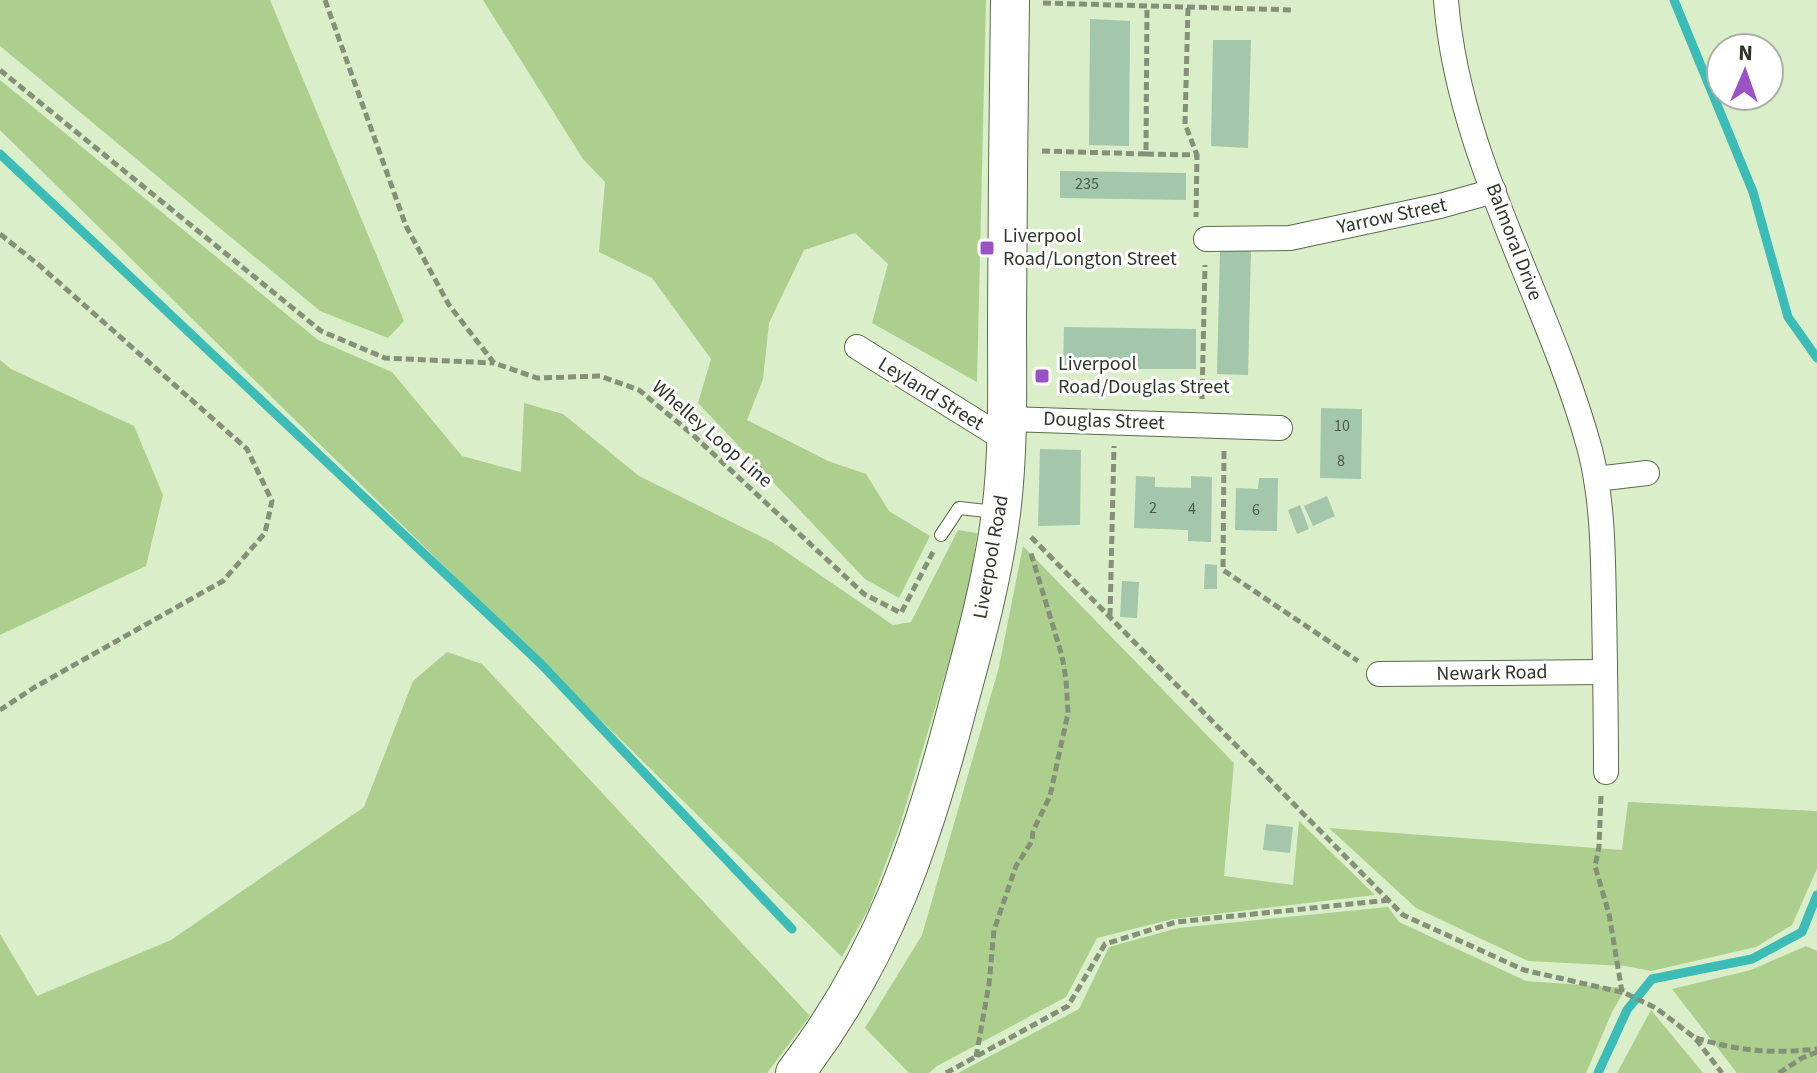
<svg xmlns="http://www.w3.org/2000/svg" width="1817" height="1073" viewBox="0 0 1817 1073" font-family="'Source Sans 3',sans-serif">
  <style>
    .green { fill: #accf8e }
    .lines { fill: none; stroke-linecap: round; stroke-linejoin: round }
    .stream { stroke: #3bbcb7; stroke-width: 9 }
    .building { fill: #a4c6ab }
    .service-casing { stroke: #5a6c4c; stroke-width: 14 }
    .minor-casing { stroke: #5a6c4c; stroke-width: 26 }
    .primary-casing { stroke: #5a6c4c; stroke-width: 40 }
    .path { stroke: #849178; stroke-width: 5; stroke-dasharray: 8 4; stroke-linecap: butt }
    .service { stroke: #fff; stroke-width: 12 }
    .minor { stroke: #fff; stroke-width: 24 }
    .primary { stroke: #fff; stroke-width: 38 }
    .poi-dot { fill: #9b52c6; stroke: #fff; stroke-width: 3 }
    .labels { text-anchor: middle; dominant-baseline: central; stroke-width: 6; stroke-linejoin: round; paint-order: stroke }
    .number-label { font-size: 16px; fill: #4d5b4a }
    .street-label { font-size: 20px; fill: #303729; stroke: #fff }
    .poi-label { font-size: 20px; fill: #303729; stroke: #fff; text-anchor: start }
  </style>
  <rect width="100%" height="100%" fill="#daeeca"/>
  <g class="green">
    <path d="M0,0H270L404,321L388,338L320,311L0,46Z"/>
    <path d="M483,0H986L977,382L872,323L888,264L855,233L804,250L769,323L763,379L747,420L828,461L866,474L889,511L930,536L899,598L865,579L698,403L711,359L652,278L599,252L605,182L583,159Z"/>
    <path d="M0,80L318,340L392,372L462,456L521,472L524,403L563,414L639,476L772,542L893,625L911,622L958,530L977,533L969,595L899,828L869,908L842,957L0,130Z"/>
    <path d="M0,360L11,369L134,426L163,495L146,566L0,635Z"/>
    <path d="M1023,546L1234,763L1224,876L1293,885L1299,821L1375,895L1173,919L1097,938L1066,997L937,1066L929,1073H909L865,1028L922,935L999,667Z"/>
    <path d="M447,652L482,664L810,1016L767,1073H0V934L37,996L171,940L364,807L413,681Z"/>
    <path d="M1628,802L1817,811V869L1792,925L1756,947L1651,971L1625,966L1528,961L1416,908L1329,828L1622,850Z"/>
    <path d="M1388,907L1399,922L1526,981L1626,988L1612,1012L1586,1073H958L1079,1009L1109,947L1178,928Z"/>
    <path d="M1806,946L1817,951V1073H1737L1672,989L1751,970Z"/>
    <path d="M1651,1010L1703,1073H1617Z"/>
  </g>
  <g class="lines">
    <g class="stream">
      <path d="M1674,0L1753,192L1788,317L1817,358"/>
      <path d="M0,154L541,664L792,929"/>
      <path d="M1598,1073L1627,1010L1652,979L1752,959L1802,932L1817,895"/>
    </g>
  </g>
  <g class="building">
    <path d="M1090,19L1130,21L1129,146L1089,145Z"/>
    <path d="M1213,40H1251L1248,148L1211,146Z"/>
    <path d="M1060,171L1186,173V200L1060,198Z"/>
    <path d="M1220,250H1251L1248,375L1217,374Z"/>
    <path d="M1064,327L1196,329V369H1063Z"/>
    <path d="M1321,408L1362,409L1361,479L1320,478Z"/>
    <path d="M1040,449L1081,450L1080,525L1038,526Z"/>
    <path d="M1136,476L1155,477V487L1191,488V476L1212,477L1211,542L1188,541V530L1134,528Z"/>
    <path d="M1259,478H1278L1277,531L1235,530L1236,488L1258,489Z"/>
    <path d="M1327,496L1335,516L1313,526L1304,506Z"/>
    <path d="M1300,505L1309,529L1297,534L1288,510Z"/>
    <path d="M1205,564L1217,565V589H1204Z"/>
    <path d="M1122,581L1139,582L1137,618L1120,617Z"/>
    <path d="M1266,824L1293,827L1290,853L1263,850Z"/>
  </g>
  <g class="lines">
    <g class="service-casing">
      <path id="service" d="M941,535L959,508L996,512"/>
    </g>
    <g class="minor-casing">
      <g id="minor">
        <path d="M1446,0C1458,159 1549,299 1590,450C1603,501 1603,556 1604,607C1605,662 1606,717 1606,772"/>
        <path d="M1206,239L1290,238L1440,206L1494,191"/>
        <path d="M857,347L1006,440"/>
        <path d="M1006,419L1280,428"/>
        <path d="M1596,479L1647,473"/>
        <path d="M1379,674L1605,672"/>
      </g>
    </g>
    <g class="primary-casing">
      <path id="primary" d="M795,1073C884,957 923,840 959,701C976,639 993,576 1001,513C1009,449 1007,384 1007,320C1008,213 1008,107 1010,0"/>
    </g>
    <g class="path">
      <path d="M325,0L406,226L449,305L494,363L537,378L600,376L639,390L693,435L864,594L901,613L933,552"/>
      <path d="M1043,3L1294,10"/>
      <path d="M1188,8L1185,124L1197,155"/>
      <path d="M0,70L321,331L385,358L493,363"/>
      <path d="M1042,151L1146,154L1147,7"/>
      <path d="M1146,154L1197,155L1196,217"/>
      <path d="M0,234L39,265L247,449L272,501L265,533L223,581L35,687L0,710"/>
      <path d="M1202,399L1205,265"/>
      <path d="M1224,451L1223,570L1358,661"/>
      <path d="M1031,537L1403,915L1524,970L1625,993L1656,1008L1695,1038L1722,1073"/>
      <path d="M1110,616L1114,446"/>
      <path d="M1601,796L1599,847L1595,866L1609,914L1622,992"/>
      <path d="M1696,1038C1739,1051 1772,1054 1817,1049"/>
      <path d="M976,1057L989,984L994,930L1016,866L1032,841L1033,831L1050,796L1068,713L1066,679L1062,656L1030,550"/>
      <path d="M946,1073L1068,1006L1105,944L1176,922L1390,900"/>
      <path d="M1779,1073L1802,1058L1817,1052"/>
    </g>
    <use href="#service" class="service"/>
    <use href="#minor" class="minor"/>
    <use href="#primary" class="primary"/>
  </g>
  <g class="poi-dot">
    <rect x="979" y="240" width="16" height="16" rx="4"/>
    <rect x="1034" y="368" width="16" height="16" rx="4"/>
  </g>
  <g class="labels">
    <g class="number-label">
      <text x="1087" y="184">235</text>
      <text x="1342" y="426">10</text>
      <text x="1341" y="461">8</text>
      <text x="1153" y="508">2</text>
      <text x="1192" y="509">4</text>
      <text x="1256" y="510">6</text>
    </g>
    <g class="street-label">
      <text transform="translate(1392 216) rotate(-12)">Yarrow Street</text>
      <text transform="translate(1514 242) rotate(69)">Balmoral Drive</text>
      <text transform="translate(931 394) rotate(32)">Leyland Street</text>
      <text transform="translate(1104 421) rotate(2)">Douglas Street</text>
      <text transform="translate(712 434) rotate(41)">Whelley Loop Line</text>
      <text transform="translate(991 557) rotate(-80)">Liverpool Road</text>
      <text transform="translate(1492 673) rotate(-1)">Newark Road</text>
    </g>
    <g class="poi-label">
      <text x="1003" y="236">Liverpool<tspan x="1003" dy="23">Road/Longton Street</tspan></text>
      <text x="1058" y="364">Liverpool<tspan x="1058" dy="23">Road/Douglas Street</tspan></text>
    </g>
  </g>
  <g transform="translate(1745 72) rotate(2)"><circle r="38" fill="#ffffff" stroke="#acafa9" stroke-width="2"/>
  <path d="M0-6L14 30L0 20L-14 30Z" fill="#9b52c6"/>
  <text y="-12" font-size="22" font-weight="bold" text-anchor="middle" fill="#303729">N</text>
  </g>
</svg>
